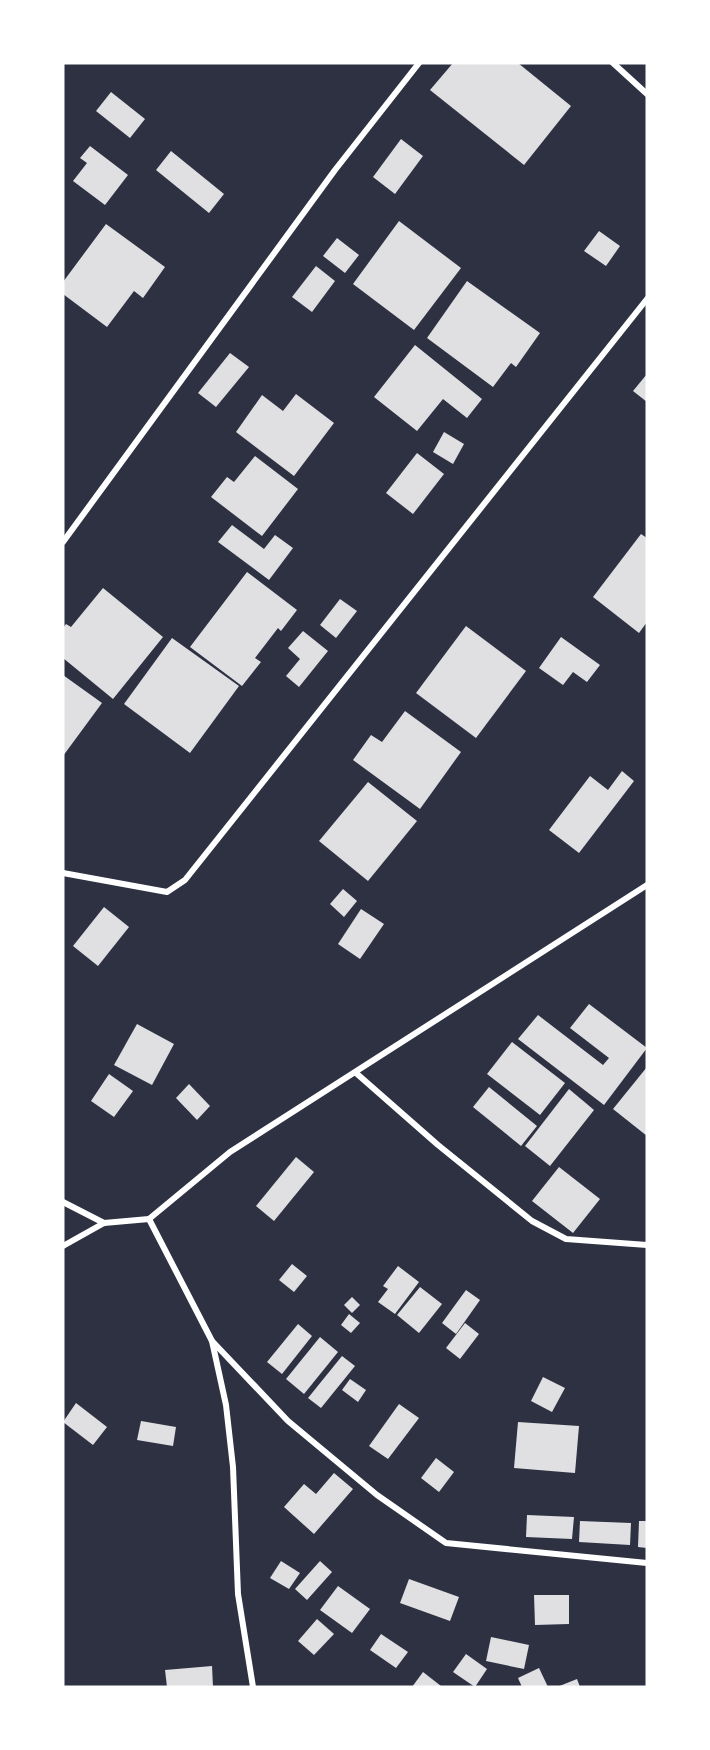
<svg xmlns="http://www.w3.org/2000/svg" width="710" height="1750" viewBox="0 0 710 1750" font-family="'Public Sans',sans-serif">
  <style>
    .building { fill: #e0e0e3 }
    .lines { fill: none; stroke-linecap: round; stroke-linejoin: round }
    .minor { stroke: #fff; stroke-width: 6 }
  </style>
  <rect width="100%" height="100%" fill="#2d3142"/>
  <g class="building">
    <path d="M453,63H518L571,106L524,165L430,90Z"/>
    <path d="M111,92L145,119L130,138L96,111Z"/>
    <path d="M401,139L423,156L395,194L373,177Z"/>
    <path d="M90,146L128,175L105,205L73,181L87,163L80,158Z"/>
    <path d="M171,151L224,194L209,213L156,170Z"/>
    <path d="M399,221L461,268L414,330L353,284Z"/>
    <path d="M106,224L165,267L143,298L134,291L107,327L63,294V282Z"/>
    <path d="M599,231L620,246L606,266L584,251Z"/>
    <path d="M337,238L359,255L345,273L323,256Z"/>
    <path d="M316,266L335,281L312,312L292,297Z"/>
    <path d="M467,281L540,333L516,367L511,363L493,387L427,338Z"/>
    <path d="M415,345L482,399L467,418L443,399L417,431L374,397Z"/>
    <path d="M230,353L249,367L216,407L198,393Z"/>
    <path d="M647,374V402L633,391Z"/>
    <path d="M296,394L334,423L294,476L236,432L262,395L283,411Z"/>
    <path d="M444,432L464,444L453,464L433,452Z"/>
    <path d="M417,453L444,474L413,514L386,493Z"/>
    <path d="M255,456L298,489L262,536L211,497L227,477L234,482Z"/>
    <path d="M232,525L264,549L275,535L293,548L269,580L218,542Z"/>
    <path d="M641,534L647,538V622L639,633L593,597Z"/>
    <path d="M247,572L297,610L281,631L278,628L255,658L261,662L242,686L190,647Z"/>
    <path d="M103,588L163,637L113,699L63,658V628L66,624L71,627Z"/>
    <path d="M340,599L357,611L336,638L320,625Z"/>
    <path d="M466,626L526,671L476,738L416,693Z"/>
    <path d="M303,631L328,651L299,687L286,676L300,659L288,648Z"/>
    <path d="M561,637L600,665L587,682L573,672L563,685L539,668Z"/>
    <path d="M172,638L239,686L190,753L124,704Z"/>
    <path d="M63,675L102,703L63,756Z"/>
    <path d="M405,711L461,752L420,809L353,760L371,735L382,742Z"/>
    <path d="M622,771L634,781L579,853L549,830L590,776L608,790Z"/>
    <path d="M368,782L417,821L368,881L319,841Z"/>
    <path d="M343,889L357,901L344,917L330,904Z"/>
    <path d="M104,907L129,927L98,966L73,946Z"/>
    <path d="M361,909L384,924L360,959L338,944Z"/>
    <path d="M589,1004L647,1048L604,1105L518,1039L538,1015L603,1065L609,1058L570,1028Z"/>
    <path d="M137,1024L174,1044L152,1085L114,1065Z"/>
    <path d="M512,1042L565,1083L540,1115L487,1074Z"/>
    <path d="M647,1067V1136L613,1109Z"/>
    <path d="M109,1074L133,1091L114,1117L91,1101Z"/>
    <path d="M189,1084L210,1106L197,1120L176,1098Z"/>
    <path d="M489,1087L537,1126L521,1146L473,1107Z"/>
    <path d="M569,1089L594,1110L550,1166L525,1146Z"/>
    <path d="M296,1157L314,1172L274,1221L256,1206Z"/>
    <path d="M559,1167L600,1199L573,1233L532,1201Z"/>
    <path d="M292,1264L307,1276L294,1292L279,1280Z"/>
    <path d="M398,1266L419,1282L395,1314L378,1302L388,1289L383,1286Z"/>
    <path d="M420,1287L442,1304L419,1333L397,1315Z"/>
    <path d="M466,1290L480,1300L456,1334L442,1323Z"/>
    <path d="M352,1297L360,1305L352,1313L344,1305Z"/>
    <path d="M349,1314L360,1323L351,1333L341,1325Z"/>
    <path d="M465,1323L479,1334L460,1359L446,1348Z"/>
    <path d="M298,1324L312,1336L282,1374L267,1362Z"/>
    <path d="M320,1337L338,1352L304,1394L286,1379Z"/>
    <path d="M342,1356L355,1366L321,1408L308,1398Z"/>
    <path d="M543,1377L565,1388L552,1412L531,1401Z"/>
    <path d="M350,1379L366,1390L358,1402L342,1390Z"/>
    <path d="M76,1403L107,1427L93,1445L63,1422Z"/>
    <path d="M399,1404L419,1418L388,1459L369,1446Z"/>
    <path d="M141,1421L176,1427L173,1446L137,1440Z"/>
    <path d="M518,1422L579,1426L575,1473L514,1468Z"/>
    <path d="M436,1458L454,1472L439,1492L421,1478Z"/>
    <path d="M334,1473L353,1489L314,1534L284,1507L304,1484L316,1494Z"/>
    <path d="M527,1515L574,1517L572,1539L526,1537Z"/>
    <path d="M580,1521L631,1523L630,1545L579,1542Z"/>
    <path d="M639,1521H647V1548L638,1547Z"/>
    <path d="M281,1561L300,1573L289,1589L270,1578Z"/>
    <path d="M320,1561L332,1572L307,1600L295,1589Z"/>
    <path d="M409,1579L459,1597L450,1621L400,1603Z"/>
    <path d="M338,1586L370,1609L352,1633L320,1610Z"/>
    <path d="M534,1595H569V1624L535,1625Z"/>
    <path d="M317,1619L334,1634L314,1655L298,1641Z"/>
    <path d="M381,1634L408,1652L396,1668L370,1650Z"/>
    <path d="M491,1637L529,1645L524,1669L486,1661Z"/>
    <path d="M466,1654L487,1669L475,1687L453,1672Z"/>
    <path d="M212,1666L213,1687H167L165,1670Z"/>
    <path d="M539,1668L548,1687H522L518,1678Z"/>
    <path d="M423,1672L441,1686L440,1687H412Z"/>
    <path d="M577,1679L580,1687H557Z"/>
  </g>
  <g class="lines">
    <g class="minor">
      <path d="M613,63L647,94"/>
      <path d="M63,542L335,170L419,63"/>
      <path d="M63,873L167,892L185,880L647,299"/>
      <path d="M356,1073L438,1145L532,1221L566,1239L647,1245"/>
      <path d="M63,1202L104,1223"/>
      <path d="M149,1219L212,1341L226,1405L233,1467L238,1594L253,1687"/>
      <path d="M63,1246L104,1223L149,1219L230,1152L647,885"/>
      <path d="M212,1341L288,1421L377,1495L446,1543L647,1563"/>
    </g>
  </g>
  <rect width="710" height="1750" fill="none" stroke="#ffffff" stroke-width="129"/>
</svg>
